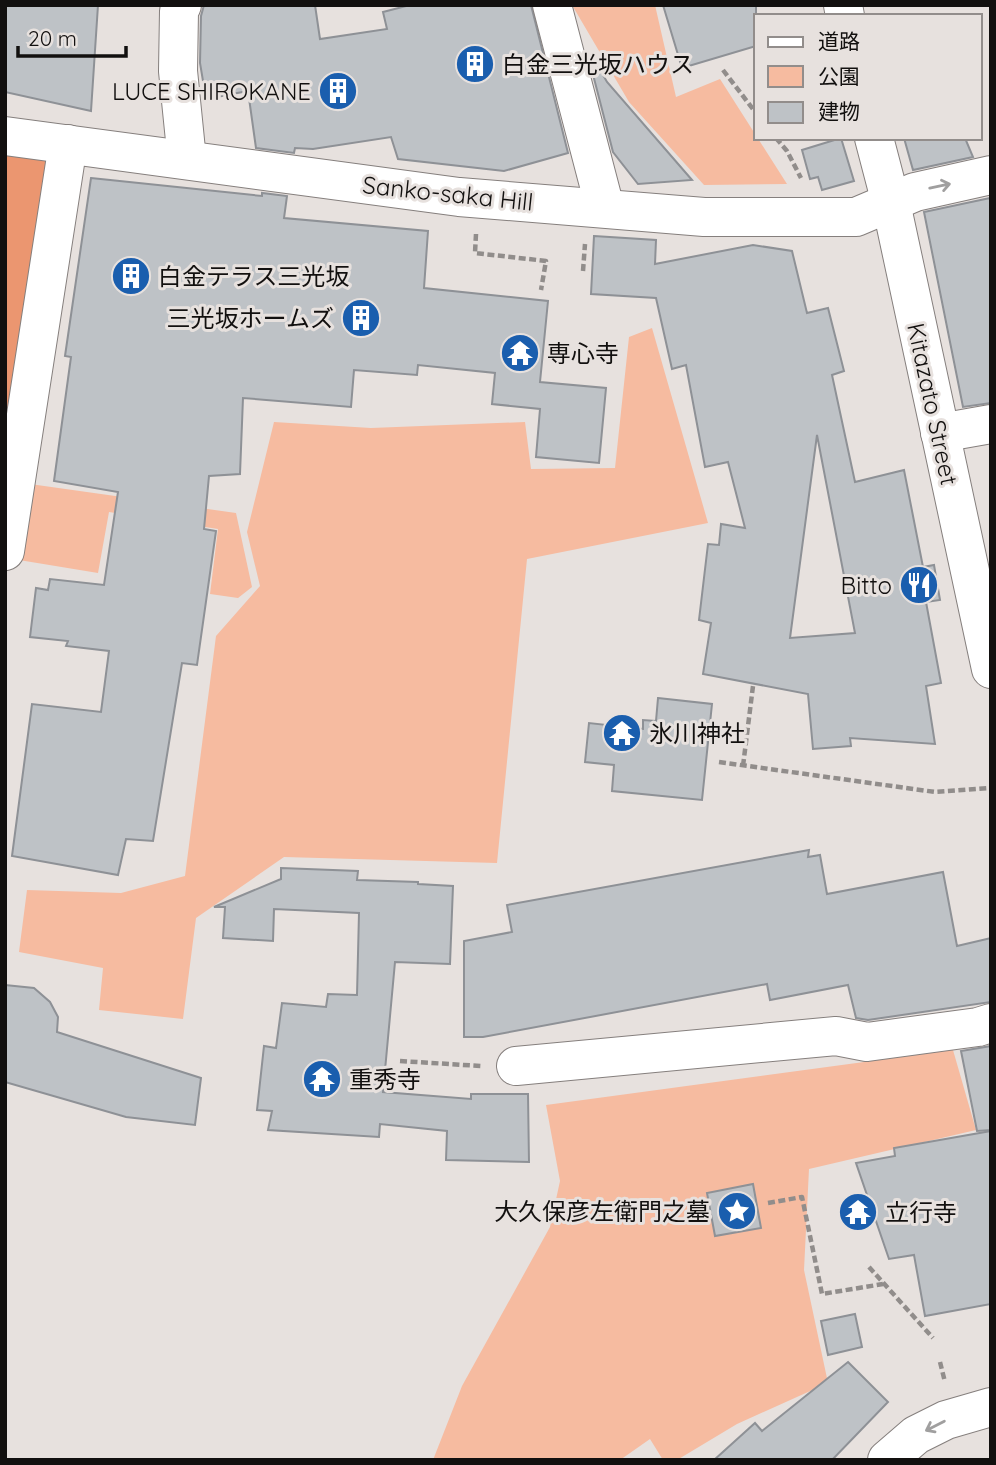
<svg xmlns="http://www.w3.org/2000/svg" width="996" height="1465" viewBox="0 0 996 1465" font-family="Quicksand,'Noto Sans JP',sans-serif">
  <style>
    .green { fill: #f6bba0 }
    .forest { fill: #eb9670 }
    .building { fill: #bec2c6; stroke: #8e9196; stroke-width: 2; fill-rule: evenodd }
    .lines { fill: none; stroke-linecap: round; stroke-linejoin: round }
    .minor-casing { stroke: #857f7d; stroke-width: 40 }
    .major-casing { stroke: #857f7d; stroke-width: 40 }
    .path { stroke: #918d8b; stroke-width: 4.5; stroke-dasharray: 7 3.5; stroke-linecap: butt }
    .minor { stroke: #fff; stroke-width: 38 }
    .major { stroke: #fff; stroke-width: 38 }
    .oneway { stroke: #a09f9f }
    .labels { text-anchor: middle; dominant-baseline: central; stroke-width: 6; stroke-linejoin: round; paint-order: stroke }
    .poi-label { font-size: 24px; fill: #12100f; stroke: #e7e1de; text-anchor: start }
    .street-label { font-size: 24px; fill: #12100f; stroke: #e7e1de }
  </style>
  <rect width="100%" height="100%" fill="#e7e1de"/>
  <g class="green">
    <path d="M572,5H655L676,97L720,79L787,184L704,185L629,102Z"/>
    <path d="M652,328L708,523L527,559L497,863L284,857L196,918L183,1019L99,1010L103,968L19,952L27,890L121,893L185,876L216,636L260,586L247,532L274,422L371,428L525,422L531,469L615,468L629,337Z"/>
    <path d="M30,484L236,513L252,587L238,598L210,594L218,529L109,512L98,573L19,560Z"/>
    <path d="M953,1050L976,1130L809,1169L804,1270L828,1383L737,1424L677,1460H663L650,1439L620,1460H433L462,1386L550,1227L560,1181L546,1105Z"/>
  </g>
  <path class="forest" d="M5,154L54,160L5,487Z"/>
  <g class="building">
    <path d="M5,5H98L91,111L5,92Z"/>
    <path d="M204,5H315L320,39L387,29L383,12L410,5H531L568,153L504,171L398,159L391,137L313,149L295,148L294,153L256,148L248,91L206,99L200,63L201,16Z"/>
    <path d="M663,5H756V46L682,68Z"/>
    <path d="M589,59H594L607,82L692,180L638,184L613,152Z"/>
    <path d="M841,138L854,181L822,190L818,177L810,179L802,150Z"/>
    <path d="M904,138H965L973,157L913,170Z"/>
    <path d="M91,178L262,196V193L287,196L284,218L428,231L424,288L548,301L540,382L606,388L599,463L536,457L540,409L492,404L495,373L418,365L417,375L354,370L351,407L243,398L240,474L209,476L204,529L216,531L197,665L182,663L153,841L126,839L118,875L12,856L32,704L101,712L109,651L66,646L68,641L30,637L36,588L48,590L50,579L104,585L118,492L54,481L71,357L65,356Z"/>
    <path d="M990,198L991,403L963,407L924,212Z"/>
    <path d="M594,236L656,240L655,264L753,245L792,251L807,313L828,308L844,371L832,375L855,482L904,470L923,567L934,565L940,600L926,602L941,683L926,686L935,744L850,738L851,746L813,749L808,694L703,674L711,623L699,620L708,544L719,545L721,524L745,528L728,462L705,467L686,365L672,369L656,298L591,294ZM817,435L855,633L790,638Z"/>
    <path d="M658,698L712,704L702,800L612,791L614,765L585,762L589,723L643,729V720L656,721Z"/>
    <path d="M809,850L808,857L820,855L827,894L943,872L957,946L991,938V1002L868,1020L856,1018L848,985L770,1000L767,984L483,1037H464V941L512,932L507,905Z"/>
    <path d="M281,868L358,871L357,880L418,882V884L453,886L450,964L395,962L383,1092L471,1099V1094H528L529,1162L446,1160L447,1131L380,1124L379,1137L268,1130L272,1111L257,1110L264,1046L276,1048L282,1003L326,1007L328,994L357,995L359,913L274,909L273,941L223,938L225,907H214L281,879Z"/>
    <path d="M5,985L34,988L50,1002L58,1017L57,1032L201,1078L195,1125L126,1117L5,1082Z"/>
    <path d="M991,1046V1130L977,1131L961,1051Z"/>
    <path d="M991,1131V1304L925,1316L914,1255L889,1259L856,1163L895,1156L894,1148Z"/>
    <path d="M753,1184L761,1228L715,1236L707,1193Z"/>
    <path d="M855,1314L862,1347L828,1355L821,1321Z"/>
    <path d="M848,1362L888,1402L832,1460H714L755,1423L762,1431Z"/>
  </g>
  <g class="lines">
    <g class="minor-casing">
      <g id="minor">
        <path d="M182,5L179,11L178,71L187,160"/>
        <path d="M552,5L605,208"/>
        <path d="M5,136L459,197L704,217H856L915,192L991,175"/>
        <path d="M940,433L991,424"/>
        <path d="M5,551L68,144"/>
        <path d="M516,1066L836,1036L867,1042L978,1027L991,1023"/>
        <path d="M887,1460L916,1435L946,1420L991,1407"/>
      </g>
    </g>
    <g class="major-casing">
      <g id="major">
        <path d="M843,5L845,16"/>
        <path d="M874,138L891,203L991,669"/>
      </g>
    </g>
    <g class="path">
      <path d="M723,70L756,113"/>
      <path d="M776,138L787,151L801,178"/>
      <path d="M476,234L475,253L546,261L541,290"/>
      <path d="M583,271L585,244"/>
      <path d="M719,762L935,792L991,788"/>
      <path d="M743,766L753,686"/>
      <path d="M400,1061L481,1066"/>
      <path d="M768,1203L802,1197L822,1294L883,1284"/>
      <path d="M869,1267L933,1338"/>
      <path d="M940,1362L945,1382"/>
    </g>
    <use href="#minor" class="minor"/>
    <use href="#major" class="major"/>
  </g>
  <defs><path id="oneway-shaft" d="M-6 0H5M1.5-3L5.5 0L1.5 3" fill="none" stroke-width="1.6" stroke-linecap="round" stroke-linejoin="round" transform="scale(1.75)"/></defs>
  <g class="oneway">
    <use href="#oneway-shaft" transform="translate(940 186) rotate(-12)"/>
    <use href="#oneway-shaft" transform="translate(935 1426) rotate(153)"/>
  </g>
  <defs>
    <g id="building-disc" transform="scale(2.0125)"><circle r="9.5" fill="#1a5eae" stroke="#e7e1de"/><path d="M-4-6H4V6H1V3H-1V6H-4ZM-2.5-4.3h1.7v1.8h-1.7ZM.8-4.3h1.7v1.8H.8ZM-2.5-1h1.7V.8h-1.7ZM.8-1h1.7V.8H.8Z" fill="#fff"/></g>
    <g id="temple-disc" transform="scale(2.0125)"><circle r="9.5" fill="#1a5eae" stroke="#e7e1de"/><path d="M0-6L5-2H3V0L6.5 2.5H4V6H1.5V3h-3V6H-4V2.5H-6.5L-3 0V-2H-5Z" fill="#fff"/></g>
    <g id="restaurant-disc" transform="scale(2.0125)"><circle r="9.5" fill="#1a5eae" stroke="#e7e1de"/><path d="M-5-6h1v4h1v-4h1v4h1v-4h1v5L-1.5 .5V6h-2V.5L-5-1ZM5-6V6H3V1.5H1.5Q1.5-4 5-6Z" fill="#fff"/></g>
    <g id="sight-disc" transform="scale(2.0125)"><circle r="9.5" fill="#1a5eae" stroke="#e7e1de"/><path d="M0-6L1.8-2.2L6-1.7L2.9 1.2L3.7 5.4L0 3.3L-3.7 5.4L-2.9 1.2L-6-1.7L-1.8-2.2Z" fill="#fff"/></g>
  </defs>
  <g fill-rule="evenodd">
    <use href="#building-disc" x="475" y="64"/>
    <use href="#building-disc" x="338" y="91"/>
    <use href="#building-disc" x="131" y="276"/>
    <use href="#building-disc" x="361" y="318"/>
    <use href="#temple-disc" x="520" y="353"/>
    <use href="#restaurant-disc" x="919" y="585"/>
    <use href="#temple-disc" x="622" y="733"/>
    <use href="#temple-disc" x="322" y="1079"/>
    <use href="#sight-disc" x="737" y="1211"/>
    <use href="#temple-disc" x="858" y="1212"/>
  </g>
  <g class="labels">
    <g class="poi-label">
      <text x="502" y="64">白金三光坂ハウス</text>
      <text x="311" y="91" text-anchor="end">LUCE SHIROKANE</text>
      <text x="158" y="276">白金テラス三光坂</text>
      <text x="334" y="318" text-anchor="end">三光坂ホームズ</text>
      <text x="547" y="353">専心寺</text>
      <text x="892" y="585" text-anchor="end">Bitto</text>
      <text x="649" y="733">氷川神社</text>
      <text x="349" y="1079">重秀寺</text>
      <text x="710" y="1211" text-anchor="end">大久保彦左衛門之墓</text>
      <text x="885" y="1212">立行寺</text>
    </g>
    <g class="street-label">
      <text transform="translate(448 193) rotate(6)">Sanko-saka Hill</text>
      <text transform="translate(933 404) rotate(78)">Kitazato Street</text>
    </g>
  </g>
  <rect width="996" height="1465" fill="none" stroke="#12100f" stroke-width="14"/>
  <rect x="754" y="14" width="228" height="126" fill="#e7e1de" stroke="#928d8b" stroke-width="2"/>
  <rect x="768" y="37" width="35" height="10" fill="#ffffff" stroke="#928d8b" stroke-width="2"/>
  <text x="818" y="49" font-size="21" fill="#12100f">道路</text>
  <rect x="768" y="66" width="35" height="21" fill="#f6bba0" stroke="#928d8b" stroke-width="2"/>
  <text x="818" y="84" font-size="21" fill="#12100f">公園</text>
  <rect x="768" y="102" width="35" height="21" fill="#bec2c6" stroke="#928d8b" stroke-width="2"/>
  <text x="818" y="119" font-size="21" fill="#12100f">建物</text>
  <path d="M18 46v10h108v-10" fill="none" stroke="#12100f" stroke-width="3.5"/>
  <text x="28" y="46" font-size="21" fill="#12100f" stroke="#e7e1de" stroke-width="5" paint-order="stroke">20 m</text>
</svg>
